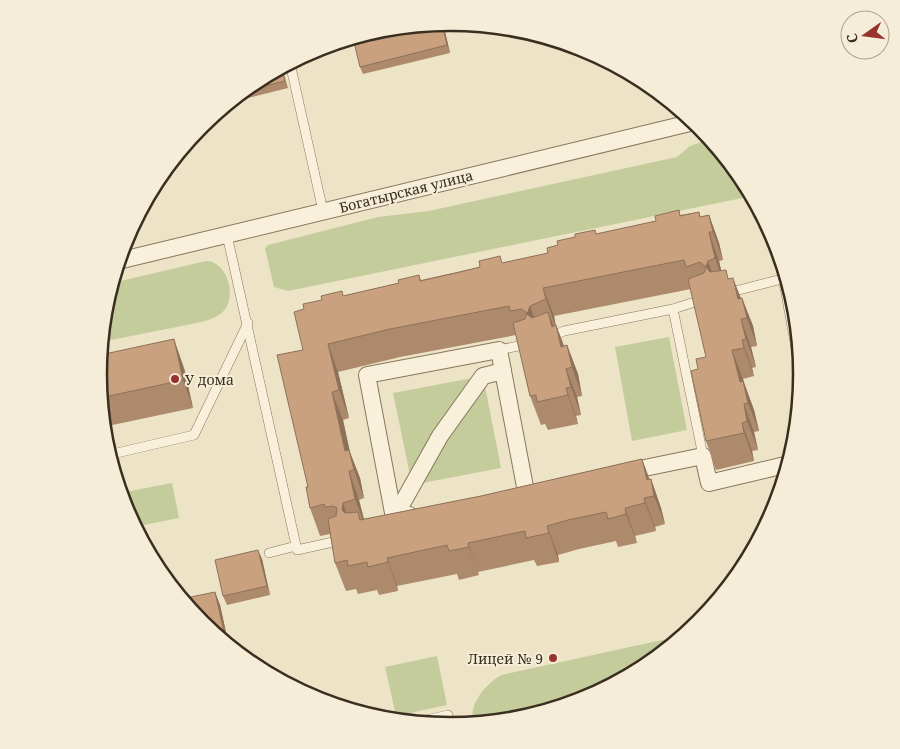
<svg xmlns="http://www.w3.org/2000/svg" width="900" height="749" viewBox="0 0 900 749" font-family="'Noto Serif',serif">
  <style>
    .green { fill: #c4cc9c }
    .lines { fill: none; stroke-linecap: round; stroke-linejoin: round }
    .lane-casing { stroke: #89765d; stroke-width: 10 }
    .street-casing { stroke: #89765d; stroke-width: 18 }
    .lane { stroke: #f8f0db; stroke-width: 9 }
    .street { stroke: #f8f0db; stroke-width: 16 }
    .wall { fill: #ae8a6d }
    .shaded-wall { fill: #8d7159 }
    .building { fill: #caa17f; stroke: #8d7159 }
    .poi-dot { fill: #97322f; stroke: #f5edd7; stroke-width: 2 }
    .labels { text-anchor: middle; dominant-baseline: central; stroke-width: 4; stroke-linejoin: round; paint-order: stroke }
    .street-label { font-size: 14px; fill: #3a2e20; stroke: #f5edd7 }
    .poi-label { font-size: 14px; fill: #3a2e20; stroke: #f5edd7; text-anchor: start }
    .rim { fill: none; stroke: #3a2e20; stroke-width: 2.5 }
  </style>
  <rect width="100%" height="100%" fill="#ede4c8"/>
  <g class="green">
    <path d="M710,139L743,179L752,196L288,291L274,287L265,248L268,245L378,217L429,211L677,157L690,146Z"/>
    <path d="M206,261C226,261 236,292 226,308C220,317 211,319 202,322L101,342L105,306L112,283Z"/>
    <path d="M669,337L687,430L632,441L615,347Z"/>
    <path d="M483,376L501,468L412,485L393,393Z"/>
    <path d="M172,483L179,518L134,527L125,509L120,493Z"/>
    <path d="M685,635L645,667L584,700L518,720L472,724C470,702 484,686 501,675Z"/>
    <path d="M437,656L447,705L396,716L385,667Z"/>
  </g>
  <g class="lines">
    <g class="lane-casing">
      <g id="lane">
        <path d="M290,63L323,211"/>
        <path d="M227,235L297,550L342,540"/>
        <path d="M777,245L802,380"/>
        <path d="M727,293L782,279"/>
        <path d="M673,309L704,299"/>
        <path d="M550,337L564,331L673,309L703,456"/>
        <path d="M499,350L528,344"/>
        <path d="M108,455L194,435L248,323"/>
        <path d="M269,553L296,546"/>
        <path d="M413,723L448,715L450,726"/>
      </g>
    </g>
    <g class="street-casing">
      <g id="street">
        <path d="M118,261L694,122"/>
        <path d="M625,472L703,456L709,483L789,464"/>
        <path d="M409,515L394,518L367,375L499,350L526,492"/>
        <path d="M394,518L440,436L483,376L503,371"/>
      </g>
    </g>
    <use href="#lane" class="lane"/>
    <use href="#street" class="street"/>
  </g>
  <g class="wall">
    <path d="M443,23L450,53L363,74L360,67L382,29Z"/>
    <path d="M282,67L288,88L228,103L255,82Z"/>
    <path d="M679,210L680,215L699,212L700,217L709,215L719,243L723,260L719,261L721,270L729,279L741,298H742L753,326L757,346L751,347L756,367L752,368L754,376L743,379L754,410L759,431L754,432L758,450L752,451L754,461L716,470L706,441L698,369L706,357L691,289L554,316L556,326V325L564,346L567,345L578,374L582,396L577,397L581,415L576,416L578,424L548,430L545,424L541,425L530,396L516,335L400,357L338,372L349,418L343,420L349,450L360,478L364,498L359,500L364,519L481,496L642,459L650,480L651,479L661,508L665,524L655,527L656,531L635,536L637,543L618,547L616,541L579,549L558,555L559,562L537,566L534,560L478,572L479,575L459,580L457,574L397,586L398,591L379,595L377,590L358,594L356,589L346,591L335,563L330,534L320,536L310,508L308,487L303,350L304,309L322,300L342,291L343,296L399,283L419,275L421,280L480,267L503,263L548,253L558,245L575,237L595,230L596,234L656,221Z"/>
    <path d="M184,368L193,408L103,427L98,374Z"/>
    <path d="M262,559L270,595L227,605L223,596Z"/>
    <path d="M215,592L220,605L229,646L201,623Z"/>
  </g>
  <g class="shaded-wall">
    <path d="M442,23H443L450,53L447,45Z"/>
    <path d="M709,215L719,243L723,260L713,232Z"/>
    <path d="M709,232L719,261L725,287L715,258Z"/>
    <path d="M708,261L718,289L706,267Z"/>
    <path d="M733,278L744,306L738,299Z"/>
    <path d="M543,288L554,316L556,328L546,299Z"/>
    <path d="M742,298L753,326L757,346L747,318Z"/>
    <path d="M530,306L540,334L527,314Z"/>
    <path d="M548,312L559,340L552,327Z"/>
    <path d="M741,319L751,347L756,367L746,339Z"/>
    <path d="M556,325L567,354L561,347Z"/>
    <path d="M174,339L184,368L193,408L183,380Z"/>
    <path d="M742,340L752,368L754,376L744,348Z"/>
    <path d="M328,344L338,372L349,418L339,390Z"/>
    <path d="M567,345L578,374L582,396L572,367Z"/>
    <path d="M732,350L743,379L748,403L740,382Z"/>
    <path d="M566,369L577,397L581,415L571,387Z"/>
    <path d="M743,381L754,410L759,431L748,403Z"/>
    <path d="M566,388L576,416L578,424L568,395Z"/>
    <path d="M332,392L343,420L354,470L345,451Z"/>
    <path d="M744,404L754,432L758,450L747,421Z"/>
    <path d="M742,423L752,451L754,461L744,433Z"/>
    <path d="M349,450L360,478L364,498L354,470Z"/>
    <path d="M642,459L652,488L651,479L661,508L665,524L654,496L647,480Z"/>
    <path d="M349,471L359,500L366,528L355,499Z"/>
    <path d="M644,498L655,527L656,531L645,503Z"/>
    <path d="M343,503L353,532L342,510Z"/>
    <path d="M625,508L635,536L637,543L626,514Z"/>
    <path d="M547,526L558,555L559,562L549,533Z"/>
    <path d="M468,543L478,572L479,575L469,547Z"/>
    <path d="M258,550L262,559L270,595L267,586Z"/>
    <path d="M387,558L397,586L398,591L388,562Z"/>
    <path d="M215,592L220,605L229,646L224,632Z"/>
  </g>
  <g class="building">
    <path d="M442,23L447,45L360,67L353,38L382,29Z"/>
    <path d="M281,67L285,81L243,91L255,82Z"/>
    <path d="M679,210L680,216L699,212L700,217L709,215L713,232H709L715,258L708,261L706,267L700,262L686,267L684,260L543,288L546,299L530,306L527,314L532,318L548,312L552,327L556,325L561,347L567,345L572,367L566,369L571,387L566,388L568,395L537,402L536,395L530,396L513,323L525,319L527,313L522,309L510,311L509,306L390,329L328,344L339,390L332,392L345,451L349,450L354,470L349,471L355,499L343,503L342,510L345,513L358,512L360,520L481,496L642,459L647,480L651,479L654,496L644,498L645,503L625,508L626,514L608,519L606,512L568,520L547,526L549,533L526,538L525,531L468,543L469,547L449,551L447,545L387,558L388,562L368,567L367,562L348,566L347,560L335,563L328,519L336,516L337,508L333,506L325,507L324,504L310,508L306,487H308L277,355L303,350L294,312L304,309L303,304L322,300L321,296L342,291L343,296L399,283L398,280L419,275L420,281L460,272L480,267L479,261L500,256L502,263L548,253L547,248L558,245L557,241L575,237V234L595,230L596,234L656,221L655,216Z"/>
    <path d="M706,267L710,272L726,270L728,279L733,278L738,299L742,298L747,318L741,319L746,339L742,340L744,348L732,350L740,382L743,381L748,403L744,404L747,421L742,423L744,433L706,441L691,371L698,369L696,359L706,357L688,279L704,273Z"/>
    <path d="M174,339L183,380L100,398L98,374L100,355Z"/>
    <path d="M258,550L267,586L223,596L215,560Z"/>
    <path d="M215,592L224,632L215,635L201,623L181,599Z"/>
    <path d="M411,714L413,723L381,720Z"/>
  </g>
  <g class="poi-dot">
    <circle cx="175" cy="379" r="5"/>
    <circle cx="553" cy="658" r="5"/>
  </g>
  <g class="labels">
    <g class="street-label">
      <text transform="translate(406 191) rotate(-14)">Богатырская улица</text>
    </g>
    <g class="poi-label">
      <text x="185" y="379">У дома</text>
      <text x="543" y="658" text-anchor="end">Лицей № 9</text>
    </g>
  </g>
  <path d="M0 0H900V749H0ZM107 374a343 343 0 1 1 686 0a343 343 0 1 1-686 0Z" fill="#f5edd7" fill-rule="evenodd"/>
  <path class="rim" d="M107 374a343 343 0 1 1 686 0a343 343 0 1 1-686 0Z"/>
  <g transform="translate(865 35) rotate(256)"><circle r="24" fill="#f5edd7" stroke="#aaa18e"/>
  <path d="M0-4L9 19L0 12L-9 19Z" fill="#97322f"/>
  <text y="-8" font-size="14" font-weight="bold" text-anchor="middle" fill="#3a2e20">С</text>
  </g>
</svg>
